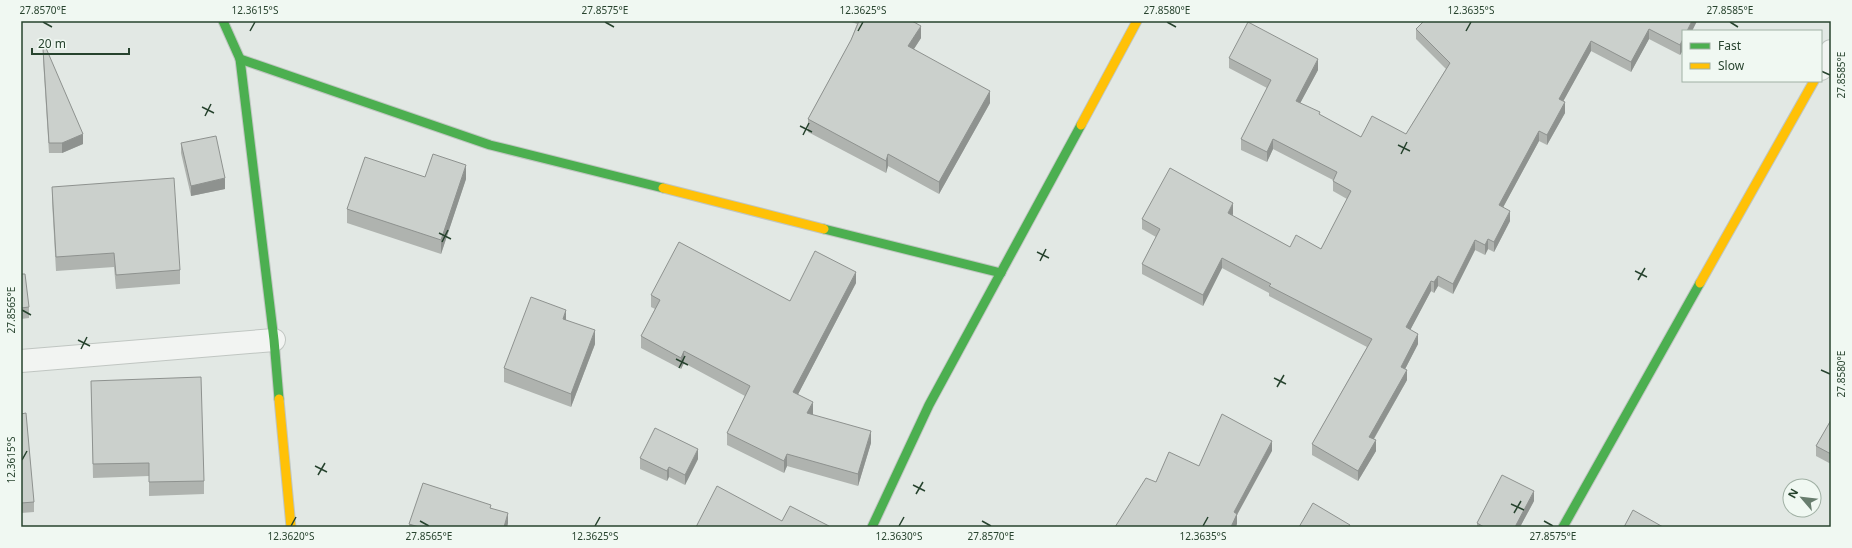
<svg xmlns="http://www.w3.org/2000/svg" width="1852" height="548" viewBox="0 0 1852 548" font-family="'Noto Sans',sans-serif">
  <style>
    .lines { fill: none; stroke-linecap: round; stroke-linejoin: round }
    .street-casing { stroke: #c0c6c2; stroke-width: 24 }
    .fast-casing { stroke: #c0c6c2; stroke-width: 11 }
    .slow-casing { stroke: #c0c6c2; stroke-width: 11 }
    .street { stroke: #f2f4f2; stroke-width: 22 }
    .fast { stroke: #4caf50; stroke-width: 9 }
    .slow { stroke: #ffc107; stroke-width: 9 }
    .wall { fill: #afb3af }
    .shaded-wall { fill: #8e928f }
    .building { fill: #cbd0cc; stroke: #8e928f }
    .ticks { fill: none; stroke: #27432e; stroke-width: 1.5 }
    .neatline { fill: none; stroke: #27432e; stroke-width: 1.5 }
    .ticks-label { font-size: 10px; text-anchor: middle; fill: #27432e }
  </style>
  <rect width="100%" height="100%" fill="#e2e8e4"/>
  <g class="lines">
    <g class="street-casing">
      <g id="street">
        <path d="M1821,69L1831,51"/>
        <path d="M21,361L274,340"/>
      </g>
    </g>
    <g class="fast-casing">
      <g id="fast">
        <path d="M223,21L240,59L274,340L279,399"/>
        <path d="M240,59L490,145L663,188"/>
        <path d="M824,229L1001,273"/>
        <path d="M872,527L929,405L1081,125"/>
        <path d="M1563,527L1700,283"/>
      </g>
    </g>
    <g class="slow-casing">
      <g id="slow">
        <path d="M1081,125L1137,21"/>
        <path d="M663,188L824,229"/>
        <path d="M1700,283L1814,81"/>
        <path d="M279,399L291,527"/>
      </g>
    </g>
    <use href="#street" class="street"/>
    <use href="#fast" class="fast"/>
    <use href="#slow" class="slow"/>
  </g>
  <g class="wall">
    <path d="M849,21H912L921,38L914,49L990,103L939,194L888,166L886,173L808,132V119L851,40L857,24Z"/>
    <path d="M1697,21L1692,31H1683V50L1680,55L1649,39L1631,72L1591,51L1563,101L1565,113L1547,145L1539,141L1503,207L1510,221L1494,252L1488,249L1485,255L1475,250L1453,294L1438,286L1434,293L1431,291L1410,330L1418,344L1405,369L1407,380L1374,439L1376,451L1358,481L1312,455V444L1367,347L1269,296V293L1222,268L1203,306L1142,274V264L1156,237L1142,229V219L1233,214L1232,216L1290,247L1321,249L1347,199L1333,191V180L1273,149L1267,162L1241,150V139L1267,88L1229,68V58L1318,70L1300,103L1320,115L1361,137L1406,134L1446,69L1416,39V29Z"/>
    <path d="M43,49L83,144L62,153H49L43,59Z"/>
    <path d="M181,143L225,189L191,196L181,153Z"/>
    <path d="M425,177L466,179L441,254L347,223V209Z"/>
    <path d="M52,187L180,270V284L116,289L114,267L56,271L52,201Z"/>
    <path d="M21,274L29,307V318L21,319Z"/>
    <path d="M856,283L798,394L813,414L812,415L871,443L858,486L787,466L784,473L727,445V433L745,396L684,363L681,369L641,348V336L655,309L651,307V295L790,301Z"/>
    <path d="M566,320L595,344L571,407L504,382V368Z"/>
    <path d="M91,381L204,481V494L149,496V476L93,478Z"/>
    <path d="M21,414L34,502V512L21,513Z"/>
    <path d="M1831,420V464L1816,456V446Z"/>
    <path d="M640,458L698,459L685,485L669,477L667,481L640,469Z"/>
    <path d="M1534,501L1520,527H1477V523Z"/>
    <path d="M491,508L508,523L507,527H409V524Z"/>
  </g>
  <g class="shaded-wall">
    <path d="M1692,21H1697L1692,31H1687Z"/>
    <path d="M921,26V38L908,58V46Z"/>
    <path d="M1649,29V39L1631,72V62Z"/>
    <path d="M1683,39V50L1680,55V45Z"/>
    <path d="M1591,41V51L1559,109V99Z"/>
    <path d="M1318,59V70L1296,111V101Z"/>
    <path d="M990,91V103L939,194V182Z"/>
    <path d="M1565,102V113L1547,145V135Z"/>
    <path d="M1539,131V141L1499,215V205Z"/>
    <path d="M83,134V144L62,153V143Z"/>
    <path d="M1273,139V149L1267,162V152Z"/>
    <path d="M888,154V166L886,173V161Z"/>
    <path d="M466,165V179L441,254V240Z"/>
    <path d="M225,178V189L191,196V186Z"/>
    <path d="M1233,203V214L1228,224V213Z"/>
    <path d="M1510,211V221L1494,252V242Z"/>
    <path d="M1488,239V249L1485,255V245Z"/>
    <path d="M1475,240V250L1453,294V284Z"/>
    <path d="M1222,258V268L1203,306V295Z"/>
    <path d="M856,272V283L793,404V392Z"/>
    <path d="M1438,276V286L1434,293V282Z"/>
    <path d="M1431,281V291L1406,338V327Z"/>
    <path d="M566,310V324L563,319Z"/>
    <path d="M595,330V344L571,407V394Z"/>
    <path d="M1418,334V344L1401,377V367Z"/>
    <path d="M684,351V363L681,369V358Z"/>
    <path d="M1407,370V380L1369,447V437Z"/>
    <path d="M813,402V414L807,425V413Z"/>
    <path d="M871,431V443L858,486V474Z"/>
    <path d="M1376,440V451L1358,481V471Z"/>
    <path d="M1272,441V451L1237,515V524L1236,527H1231L1234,512Z"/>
    <path d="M698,449V459L685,485V475Z"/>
    <path d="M787,454V466L784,473V461Z"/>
    <path d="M669,467V477L667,481V471Z"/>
    <path d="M1534,491V501L1520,527H1515Z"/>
    <path d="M508,513V523L507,527H504Z"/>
  </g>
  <g class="building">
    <path d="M859,21H912L921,26L908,46L990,91L939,182L888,154L886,161L808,119L851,40Z"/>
    <path d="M1424,21H1692L1687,31H1683V39L1680,45L1649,29L1631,62L1591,41L1559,99L1565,102L1547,135L1539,131L1499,205L1510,211L1494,242L1488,239L1485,245L1475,240L1453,284L1438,276L1434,282L1431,281L1406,327L1418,334L1401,367L1407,370L1369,437L1376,440L1358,471L1312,444L1372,339L1269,286L1271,284L1222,258L1203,295L1142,264L1160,229L1142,219L1170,168L1233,203L1228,213L1290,247L1296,235L1321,249L1351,191L1333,181L1337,172L1273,139L1267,152L1241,139L1271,80L1229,58L1248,22L1318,59L1296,101L1320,112L1319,114L1361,137L1372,116L1406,134L1450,63L1416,29Z"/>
    <path d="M46,48L83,134L62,143H49L43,49Z"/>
    <path d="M216,136L225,178L191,186L181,143Z"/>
    <path d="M433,154L466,165L441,240L347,209L365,157L425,177Z"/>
    <path d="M174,178L180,270L116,275L114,253L56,257L52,187Z"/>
    <path d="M679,242L790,301L815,251L856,272L793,392L813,402L807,413L871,431L858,474L787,454L784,461L727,433L750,386L684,351L681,358L641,336L660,300L651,295Z"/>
    <path d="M21,274H25L29,307L21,308Z"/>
    <path d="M531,297L566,310L563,319L595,330L571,394L504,368Z"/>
    <path d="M201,377L204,481L149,482V463L93,464L91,381Z"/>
    <path d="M26,413L34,502L21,503V414Z"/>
    <path d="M1222,414L1272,441L1234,512L1237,514L1231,527H1115L1146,478L1156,482L1169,452L1199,466Z"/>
    <path d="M1831,420V454L1816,446Z"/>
    <path d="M655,428L698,449L685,475L669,467L667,471L640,458Z"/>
    <path d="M1502,475L1534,491L1515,527H1484L1477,523Z"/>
    <path d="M423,483L491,505L490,508L508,513L504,527H419L409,524Z"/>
    <path d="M717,486L782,521L790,506L829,526L828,527H696Z"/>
    <path d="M1313,503L1350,525L1349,527H1299Z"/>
    <path d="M1633,510L1663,527H1624Z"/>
  </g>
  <path class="ticks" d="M43,22L52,27M605,22L614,27M1167,22L1176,27M1730,22L1738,27M250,31L255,22M858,31L863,22M1466,31L1471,22M1821,71L1830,75M202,107L214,113M205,116L211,104M800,126L812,132M803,135L809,123M1398,145L1410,151M1401,154L1407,142M439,233L451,239M442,242L448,230M1037,252L1049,258M1040,261L1046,249M1635,271L1647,277M1638,280L1645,268M22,310L31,315M78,340L90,346M81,349L87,337M676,359L688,365M679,368L685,356M1821,370L1830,374M1274,378L1286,384M1277,387L1284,375M22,460L27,451M315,466L327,472M318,475L325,463M913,485L925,491M916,494L923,482M1511,504L1524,510M1514,513L1521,501M420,521L429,526M982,521L991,526M1544,521L1553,526M291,526L296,517M595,526L600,517M899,526L904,517M1203,526L1208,517"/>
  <rect width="1852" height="548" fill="none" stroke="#f0f8f2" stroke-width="44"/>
  <rect x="1682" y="30" width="140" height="52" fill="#f0f8f2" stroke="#a0b0a4"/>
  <rect x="1690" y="43" width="20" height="6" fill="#4caf50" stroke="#a0b0a4"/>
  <text x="1718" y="50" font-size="12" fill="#27432e">Fast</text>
  <rect x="1690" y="63" width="20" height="6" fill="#ffc107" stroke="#a0b0a4"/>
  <text x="1718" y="70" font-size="12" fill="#27432e">Slow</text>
  <g transform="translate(1802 498) rotate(298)"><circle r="19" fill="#f0f8f2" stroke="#a0b0a4"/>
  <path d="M0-3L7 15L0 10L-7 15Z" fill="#687d6e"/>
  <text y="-6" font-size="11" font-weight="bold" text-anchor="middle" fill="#27432e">N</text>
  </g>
  <path d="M32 48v6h97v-6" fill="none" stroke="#27432e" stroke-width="2"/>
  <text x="38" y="48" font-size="12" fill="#27432e" stroke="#f0f8f2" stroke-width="3" paint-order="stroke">20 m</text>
  <rect x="22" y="22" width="1808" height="504" class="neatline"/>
  <g class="ticks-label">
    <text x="43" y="14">27.8570°E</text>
    <text x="255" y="14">12.3615°S</text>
    <text x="605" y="14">27.8575°E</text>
    <text x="863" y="14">12.3625°S</text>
    <text x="1167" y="14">27.8580°E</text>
    <text x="1471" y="14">12.3635°S</text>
    <text x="1730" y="14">27.8585°E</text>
    <text transform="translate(1841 75) rotate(-90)" y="4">27.8585°E</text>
    <text transform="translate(11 310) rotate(-90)" y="4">27.8565°E</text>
    <text transform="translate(1841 374) rotate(-90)" y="4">27.8580°E</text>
    <text transform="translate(11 460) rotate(-90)" y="4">12.3615°S</text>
    <text x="291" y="540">12.3620°S</text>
    <text x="429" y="540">27.8565°E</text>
    <text x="595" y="540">12.3625°S</text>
    <text x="899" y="540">12.3630°S</text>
    <text x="991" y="540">27.8570°E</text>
    <text x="1203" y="540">12.3635°S</text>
    <text x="1553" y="540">27.8575°E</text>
  </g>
</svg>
